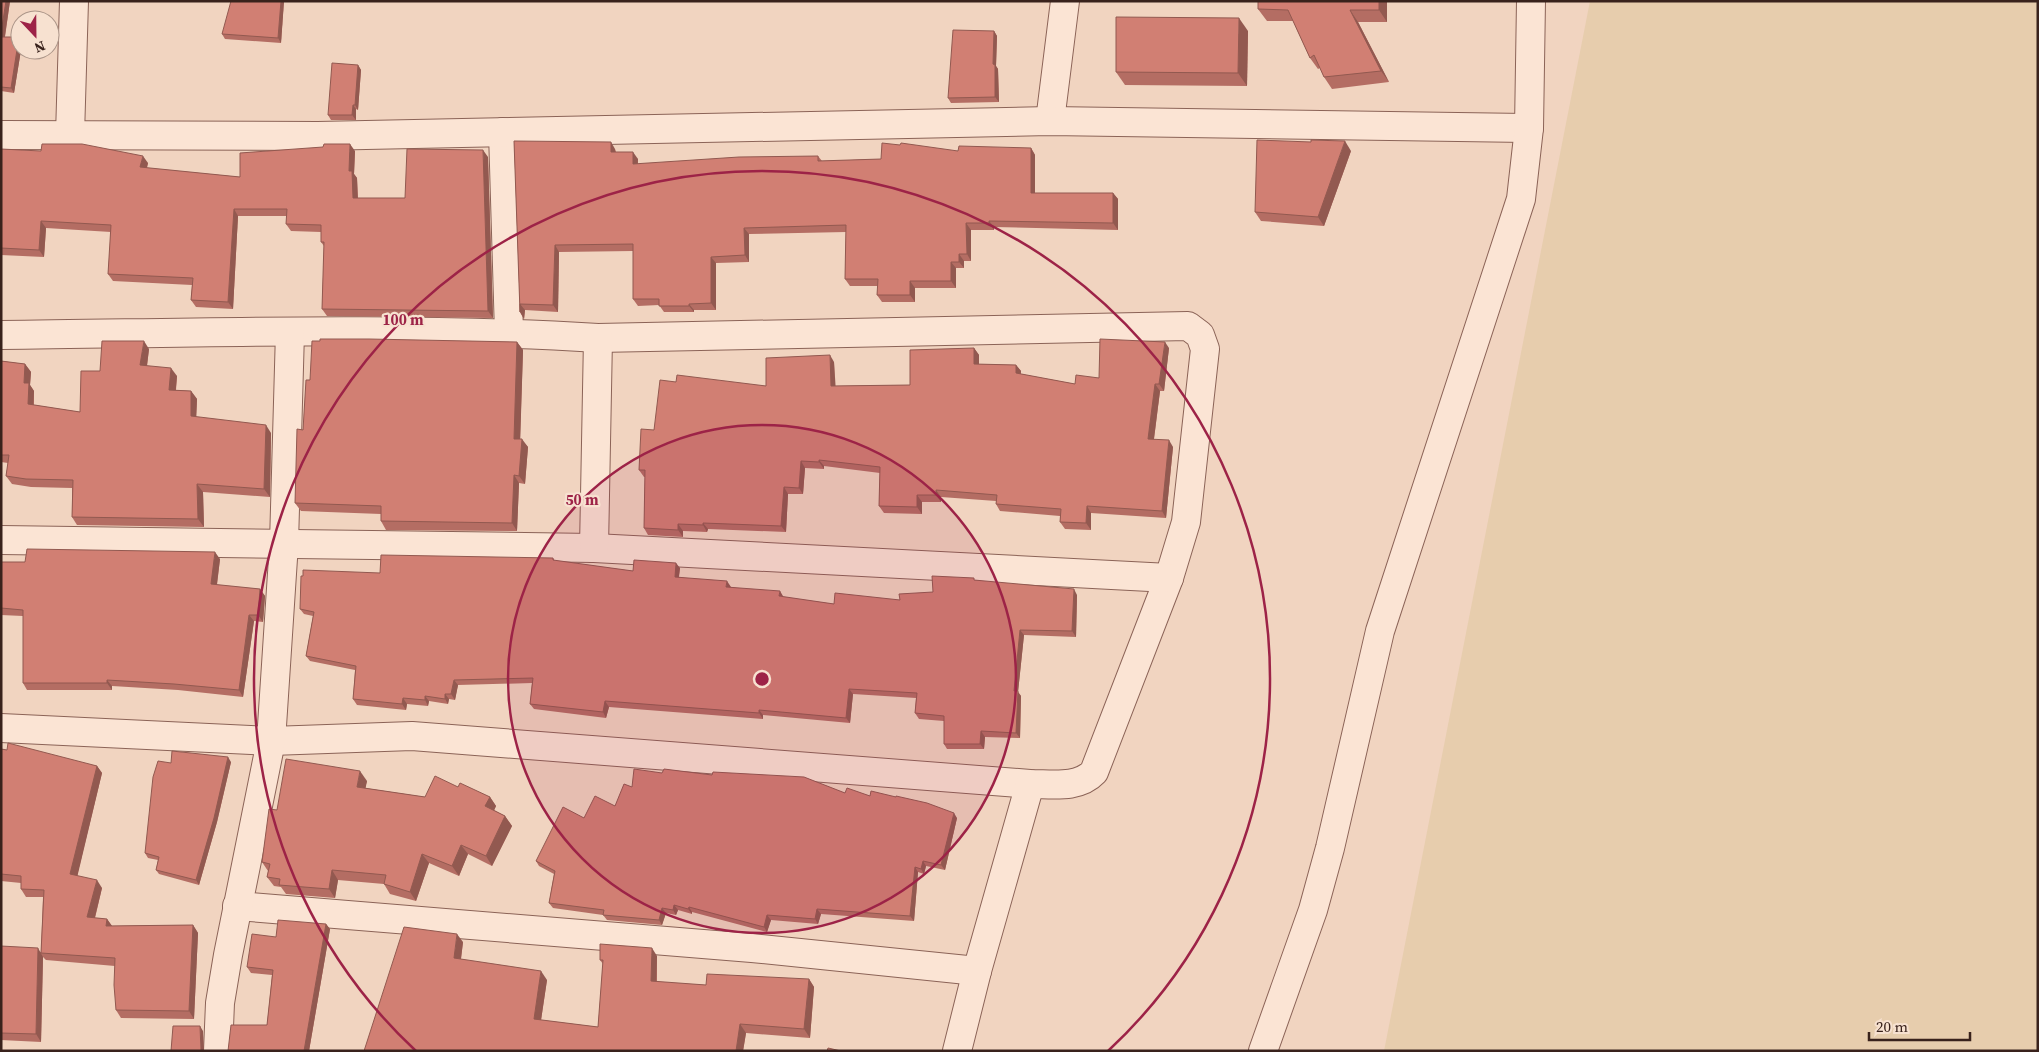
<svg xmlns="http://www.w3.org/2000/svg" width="2039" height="1052" viewBox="0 0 2039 1052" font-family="'Source Serif 4',serif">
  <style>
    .farmland { fill: #e7cdad }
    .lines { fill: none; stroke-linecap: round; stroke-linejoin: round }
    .street-casing { stroke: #8b6357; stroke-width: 30 }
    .street { stroke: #fbe4d4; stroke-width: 28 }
    .wall { fill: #b46d63 }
    .shaded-wall { fill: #925950 }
    .building { fill: #d17f73; stroke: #925950 }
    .ring { fill: none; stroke: #9d2347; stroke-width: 2.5 }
    .centre { fill: #9d2347; stroke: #f7e1d0; stroke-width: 2.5 }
    .ring-label { font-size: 15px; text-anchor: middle; font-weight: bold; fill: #9d2347; stroke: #f7e1d0; stroke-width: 4.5; stroke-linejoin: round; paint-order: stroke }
  </style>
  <rect width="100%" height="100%" fill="#f1d4c0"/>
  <path class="farmland" d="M1590,1H2038V1051H1384Z"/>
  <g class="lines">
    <g class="street-casing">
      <g id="street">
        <path d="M1050,121L1065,1"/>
        <path d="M503,132L509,333"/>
        <path d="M1,135L318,136L1050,121L1529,128"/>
        <path d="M70,135L74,1"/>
        <path d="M1,335C200,333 400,326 598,338L1188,326L1200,335L1205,349L1186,522L1169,578L1094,772C1078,789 1052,784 1030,784L412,736L271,741L1,728"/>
        <path d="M1,540L594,548L1169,578"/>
        <path d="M594,548L598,338"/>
        <path d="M237,906L752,948L977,971"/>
        <path d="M218,1051L220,1003L228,955L271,741L284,543L290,332"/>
        <path d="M957,1051L977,971L1030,784"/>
        <path d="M1263,1051L1313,910L1330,848L1380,631L1521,199L1529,128L1531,1"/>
      </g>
    </g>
    <use href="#street" class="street"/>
  </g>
  <g class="wall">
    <path d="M1,1H10L5,37L20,50H21L14,93L1,91Z"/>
    <path d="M284,1L281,43L225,39L222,34Z"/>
    <path d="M1258,1H1387V22H1358L1389,82L1332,89L1324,77L1320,68L1318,69L1310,58L1293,21H1267L1258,9Z"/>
    <path d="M994,31L997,36L996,66L998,69L999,102L951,103L948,98Z"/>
    <path d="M1248,31L1247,86L1125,85L1116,72Z"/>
    <path d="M358,65L361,70L358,110L356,109V120H331L328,115Z"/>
    <path d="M514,141L615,149L616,152L638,159V164L818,156L822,161L881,159L958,151L1031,148L1035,155V193H1113L1118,199V230L994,227V230H971V261H964V268H956V288H915V302H882L877,295L878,286H850L845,279L846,232L749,234V262L716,263V310H694V312H664L659,305L638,306L633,299V251L559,252L558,312L525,310L524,319L520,312Z"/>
    <path d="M1,149L148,163L147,168L240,177L355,151L354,174L357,178L358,198H405L488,157L493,318L327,316L322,309L324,246L321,242V232L291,231L286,224L287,216H238L233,309L196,307L191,300L192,285L113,281L108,274L111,232L46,228L44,257L1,255Z"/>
    <path d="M1351,151L1324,226L1261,221L1255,212Z"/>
    <path d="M320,341L517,342L523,350L520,439L528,447L525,484L519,483L517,531L386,530L381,521V514L301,511L295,503L303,430L310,380Z"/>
    <path d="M974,348L979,355V364L1016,365L1021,371V374L1075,384L1099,378L1169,348L1164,391H1160L1154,439L1173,447L1166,518L1091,513V530L1065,529L1060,522V516L1000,511L996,504V501L941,497V502H922V514L884,513L879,506L880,473L824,466V469L805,468L803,494H788L786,532L708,529L707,532L683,531V537L648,535L644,528L645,477H644L639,470L654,430L676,382L766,386L834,362L835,386L910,385Z"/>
    <path d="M149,349L147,366L177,376L176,390L191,391L197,399L196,417L271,433L270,497L203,492L204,527L77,525L72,517V488L31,487L12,484L6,476L8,463L1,462V361L25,364L31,372L30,385L34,391V405L80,412L100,371Z"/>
    <path d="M553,558L555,561L633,571L680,568L679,577L783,597L834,604L900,600L933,592L975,580L1077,595L1076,637L1024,635L1018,692L1021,696L1020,738L985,737L984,749H947L944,744V721L919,719L915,713L916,698L853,694L850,723L763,715V719L609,707L606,718L534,709L530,704L532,683L458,685L455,700L449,699L448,704L429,701L428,706L407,704L406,710L357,705L353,699L355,670L310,661L306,656L313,616L304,614L300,609L380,573Z"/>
    <path d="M220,559L217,585L260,589L265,596L263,622L254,621L243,697L178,690L112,686V690H27L23,683V616L1,615V562H25Z"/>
    <path d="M1,749L97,766L102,773L77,876L102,888L95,918L107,919L112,926L193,925L198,933L194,1019L121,1018L116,1010L115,966L46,960L43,957L41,1042L1,1040V946L41,952L43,897H26L21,889V883L1,881Z"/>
    <path d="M231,762L217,822L199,885L159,874L156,870L158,860L148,858L145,853L171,763Z"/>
    <path d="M662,773L870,796L957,818L945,870L926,866L924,874L918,872L914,921L821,914L818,924L771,920L767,932L692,912V914L678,910L676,915L666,913L662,925L607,920L603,915L553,908L549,903L554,874L539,866L536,861L584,818L615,806L632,787Z"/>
    <path d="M367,781L365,788L425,797L458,787L490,797L496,806L494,810L505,816L512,826L492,866L468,854L459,876L429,863L416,901L390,894L384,884L338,880L335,898L286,894L281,887L274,886L267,877L268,871L262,862L277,810Z"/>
    <path d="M326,924L330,929L309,1051H228L267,1025L272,975L251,973L247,967L276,937Z"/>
    <path d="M463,942L461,959L547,980L541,1020L598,1027L603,964L600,960L657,956V982L706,985L809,979L814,987L810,1038L746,1033L743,1051H364Z"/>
  </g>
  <g class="shaded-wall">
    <path d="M6,1H10L4,42L1,38V33Z"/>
    <path d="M281,1H284L281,43L278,38Z"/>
    <path d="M1379,1H1387V22L1379,10Z"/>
    <path d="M1350,10L1358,22L1389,82L1381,71Z"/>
    <path d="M1239,18L1248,31L1247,86L1238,73Z"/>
    <path d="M994,31L997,36L996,66L998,69L999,102L995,97L993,64Z"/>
    <path d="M19,37L20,38V50H21L14,93L11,88Z"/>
    <path d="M358,65L361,70L358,110L355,105Z"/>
    <path d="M353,105L356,109V120L352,115Z"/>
    <path d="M1345,141L1351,151L1324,226L1318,217Z"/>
    <path d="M611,142L615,149L616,158L611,152Z"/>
    <path d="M350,144L355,151L354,174L357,178L358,205L353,198L349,171Z"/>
    <path d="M1031,148L1035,155V200L1031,193Z"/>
    <path d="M483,150L488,157L493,318L488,311Z"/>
    <path d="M633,152L638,159L637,171L633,164Z"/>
    <path d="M143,156L148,163L145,174L140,167Z"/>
    <path d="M1113,193L1118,199V230L1113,223Z"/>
    <path d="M234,209L238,216L233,309L228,302Z"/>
    <path d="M41,221L46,228L44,257L39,250Z"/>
    <path d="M989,221L994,227V230L989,223Z"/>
    <path d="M966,223L971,230V261L967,254Z"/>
    <path d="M744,228L749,234V262L745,255Z"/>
    <path d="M555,245L559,252L558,312L553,305Z"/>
    <path d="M959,254L964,261V268L959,262Z"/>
    <path d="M711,257L716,263V310L711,303Z"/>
    <path d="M951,262L956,268V288L951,281Z"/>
    <path d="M910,281L915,288V302L910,295Z"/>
    <path d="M520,304L525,310L524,319L520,312Z"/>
    <path d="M689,304L694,310V312L689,306Z"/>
    <path d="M144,341L149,349L146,373L140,365Z"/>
    <path d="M517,342L523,350L520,447L514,439Z"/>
    <path d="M1165,342L1169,348L1164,391L1159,384Z"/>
    <path d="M974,348L979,355V371L974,364Z"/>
    <path d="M830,355L834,362L836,393L831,386Z"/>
    <path d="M25,364L31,372L30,385L34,391L33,412L28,404L24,383Z"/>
    <path d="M1016,365L1021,371L1020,380L1016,373Z"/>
    <path d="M171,368L177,376L175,398L169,390Z"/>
    <path d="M1155,384L1160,391L1153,446L1148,439Z"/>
    <path d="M191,391L197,399L196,424L191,416Z"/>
    <path d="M266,425L271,433L270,497L264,489Z"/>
    <path d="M522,439L528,447L525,484L519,476Z"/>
    <path d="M1169,440L1173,447L1166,518L1162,511Z"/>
    <path d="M819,460L824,466V469L819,462Z"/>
    <path d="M801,461L805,468L803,494L799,488Z"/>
    <path d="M514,475L519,483L517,531L512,523Z"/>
    <path d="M197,484L203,492L204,527L198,519Z"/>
    <path d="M784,487L788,494L786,532L781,526Z"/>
    <path d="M936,490L941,497V502L936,495Z"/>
    <path d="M917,495L922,502V514L917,507Z"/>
    <path d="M1087,506L1091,513V530L1086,523Z"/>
    <path d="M703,523L708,529L707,532L703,525Z"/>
    <path d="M678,524L683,531V537L678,530Z"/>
    <path d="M215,552L220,559L216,591L211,584Z"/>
    <path d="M676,563L680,568L678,582L675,577Z"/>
    <path d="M727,581L731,587H726Z"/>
    <path d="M260,589L265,596L263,622L258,615Z"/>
    <path d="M1074,589L1077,595L1076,637L1072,631Z"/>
    <path d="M780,591L783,596H779Z"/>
    <path d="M249,615L254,621L243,697L239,690Z"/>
    <path d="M1020,630L1024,635L1018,692L1021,696L1020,738L1016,733L1014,691Z"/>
    <path d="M107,680L112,686V690L107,683Z"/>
    <path d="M454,680L458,685L455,700L451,694Z"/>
    <path d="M849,689L853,694L850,723L846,718Z"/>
    <path d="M445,694L449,699L448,704L445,699Z"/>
    <path d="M425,696L429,701L428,706L425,700Z"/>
    <path d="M403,698L407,704L406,710L402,704Z"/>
    <path d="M605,701L609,707L606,718L603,712Z"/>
    <path d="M759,710L763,715V719L759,713Z"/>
    <path d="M981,731L985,737L984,749L980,744Z"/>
    <path d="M228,757L231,762L217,822L199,885L196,880Z"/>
    <path d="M97,766L102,773L76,882L70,874Z"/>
    <path d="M360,771L367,781L364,796L357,787Z"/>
    <path d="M490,797L496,806L492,815L485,806Z"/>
    <path d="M954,813L957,818L945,870L941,865Z"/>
    <path d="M505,816L512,826L492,866L486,856Z"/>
    <path d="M461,845L468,854L459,876L452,866Z"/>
    <path d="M422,854L429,863L416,901L410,892Z"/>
    <path d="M923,861L926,866L924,874L921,869Z"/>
    <path d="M915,867L918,872L914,921L910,916Z"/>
    <path d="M332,870L338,880L335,898L329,889Z"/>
    <path d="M97,880L102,888L93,925L87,917Z"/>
    <path d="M674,905L678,910L676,915L673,910Z"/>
    <path d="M689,907L692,912V914L688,909Z"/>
    <path d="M662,908L666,913L662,925L659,920Z"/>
    <path d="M817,909L821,914L818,924L815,919Z"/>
    <path d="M767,915L771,920L767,932L764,927Z"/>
    <path d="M107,919L112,926H106Z"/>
    <path d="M326,924L330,929L309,1051H304Z"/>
    <path d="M193,925L198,933L194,1019L189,1011Z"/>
    <path d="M457,934L463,942L460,966L454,958Z"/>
    <path d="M38,948L43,957L41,1042L36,1034Z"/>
    <path d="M652,948L657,956L656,990L651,981Z"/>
    <path d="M541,971L547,980L540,1027L534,1019Z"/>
    <path d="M809,979L814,987L810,1038L804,1029Z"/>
    <path d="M740,1024L746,1033L743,1051H736Z"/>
    <path d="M200,1026L203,1031L204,1051H201Z"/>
  </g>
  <g class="building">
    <path d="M1,1H6L1,33Z"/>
    <path d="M231,1H281L278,38L222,34Z"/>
    <path d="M1258,1H1379V10H1350L1381,71L1324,77L1314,55L1310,58L1288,10L1258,9Z"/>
    <path d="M1116,17L1239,18L1238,73L1116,72Z"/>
    <path d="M953,30L994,31L993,64L995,65V97L948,98Z"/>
    <path d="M1,37H19L11,88L1,87Z"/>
    <path d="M332,63L358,65L355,105H353L352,115H328Z"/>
    <path d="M1257,140L1311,142V140L1345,141L1318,217L1255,212Z"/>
    <path d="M514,141L611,142V152H633V164L739,157L818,156V161L881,159L882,143L900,145L901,143L958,151L959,146L1031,148V193H1113V223L989,221V223H966L967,254H959V262H951V281H910V295H877L878,279H845L846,225L744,228L745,255L711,257V303L689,304V306H659V299H633V244L555,245L553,305L520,304V312Z"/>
    <path d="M42,144H82L143,156L140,167L240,177V153L323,147L324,144H350L349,171H352L353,198H405L407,149L483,150L488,311L322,309L324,242H321V225L286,224L287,209H234L228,302L191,300L193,278L108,274L111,225L41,221L39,250L1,248V149L41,151Z"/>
    <path d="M320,339H369L517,342L514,439H522L519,476L514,475L512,523L381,521V506L295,503L297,429L303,430L306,380H310L312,341H320Z"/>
    <path d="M1100,339L1165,342L1159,384H1155L1148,439L1169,440L1162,511L1087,506L1086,523L1060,522L1061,509L996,504L997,495L936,490V495H917V507L879,506L880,467L819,460V462L801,461L799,488L784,487L781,526L703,523V525L678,524V530L644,528L645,470H639L641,429L654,430L660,380L676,382L677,375L766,386V358L830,355L831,386L910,385V350L974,348V364L1016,365V373L1075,384L1076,375L1099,378Z"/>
    <path d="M102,341H144L140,365L171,368L169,390L191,391V416L266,425L264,489L197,484L198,519L72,517L73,480L26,479L6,476L9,455H1V361L25,364L24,383H29L28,404L80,412L81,371H100Z"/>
    <path d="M27,549L215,552L211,584L260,589L258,615H249L239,690L174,684L107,680V683H23V610L1,608V562H25Z"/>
    <path d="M381,555L553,558V560L633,571L634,560L676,563L675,577L727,581L726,587L780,591L779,596L834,604L835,593L900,600L899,594L933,592L932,576L974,578V580L1074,589L1072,631L1020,630L1014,691H1018L1016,733L981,731L980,744H944V716L915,713L917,693L849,689L846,718L759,710V713L605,701L603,712L530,704L533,678L454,680L451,694H445V699L425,696V700L403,698L402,704L353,699L356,666L306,656L314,612L300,609L301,576H303V570L380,573Z"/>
    <path d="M8,743L97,766L70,874L97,880L87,917L107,919L106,926L193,925L189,1011L116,1010L114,985L115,958L41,953L44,890L21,889V876L1,874V749L7,750Z"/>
    <path d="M172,751L228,757L214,818L196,880L156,870L159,857L145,853L153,777L158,761L171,763Z"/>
    <path d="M286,759L360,771L357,787L425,797L435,776L458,787L460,783L490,797L485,806L505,816L486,856L461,845L452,866L422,854L410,892L384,884L386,875L332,870L329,889L279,885L280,879L267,877L270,864L262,862L269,809L277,810Z"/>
    <path d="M634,769L662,773L664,769L712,775L713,772L804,777L845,793L847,788L870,796L871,791L896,797V796L927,803L954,813L941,865L923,861L921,869L915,867L910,916L817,909L815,919L767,915L764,927L689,907L688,909L674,905L673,910L662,908L659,920L603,915L604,910L549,903L555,871L536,861L563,807L584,818L595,796L615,806L624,784L632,787Z"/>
    <path d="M278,920L326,924L304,1051H228L231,1025H267L273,970L247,967L252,934L276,937Z"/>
    <path d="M404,927L457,934L454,958L541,971L534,1019L598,1027L603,960H600V944L652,948L651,981L706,985L707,974L809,979L804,1029L740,1024L736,1051H364Z"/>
    <path d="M1,946L38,948L36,1034L1,1033Z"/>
    <path d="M173,1026H200L201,1051H171Z"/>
    <path d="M828,1048L841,1051H827Z"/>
  </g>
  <circle cx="762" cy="679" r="254" fill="#9d2347" fill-opacity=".12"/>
  <g class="ring">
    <circle cx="762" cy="679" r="254"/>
    <path d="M416 1051A508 508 0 1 1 1108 1051"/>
  </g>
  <circle cx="762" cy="679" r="8" class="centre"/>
  <g class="ring-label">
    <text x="403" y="325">100 m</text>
    <text x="582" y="505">50 m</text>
  </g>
  <rect width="2039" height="1052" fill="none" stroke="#39221c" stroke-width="5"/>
  <g transform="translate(35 35) rotate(158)"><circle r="24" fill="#f7e1d0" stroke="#ab9588"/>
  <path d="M0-4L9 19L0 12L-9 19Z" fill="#9d2347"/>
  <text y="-8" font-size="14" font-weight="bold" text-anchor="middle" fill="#39221c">N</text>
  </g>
  <path d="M1869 1032v8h101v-8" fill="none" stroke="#39221c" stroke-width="2.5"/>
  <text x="1876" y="1032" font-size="15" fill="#39221c" stroke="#f7e1d0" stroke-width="4" paint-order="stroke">20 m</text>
</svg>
